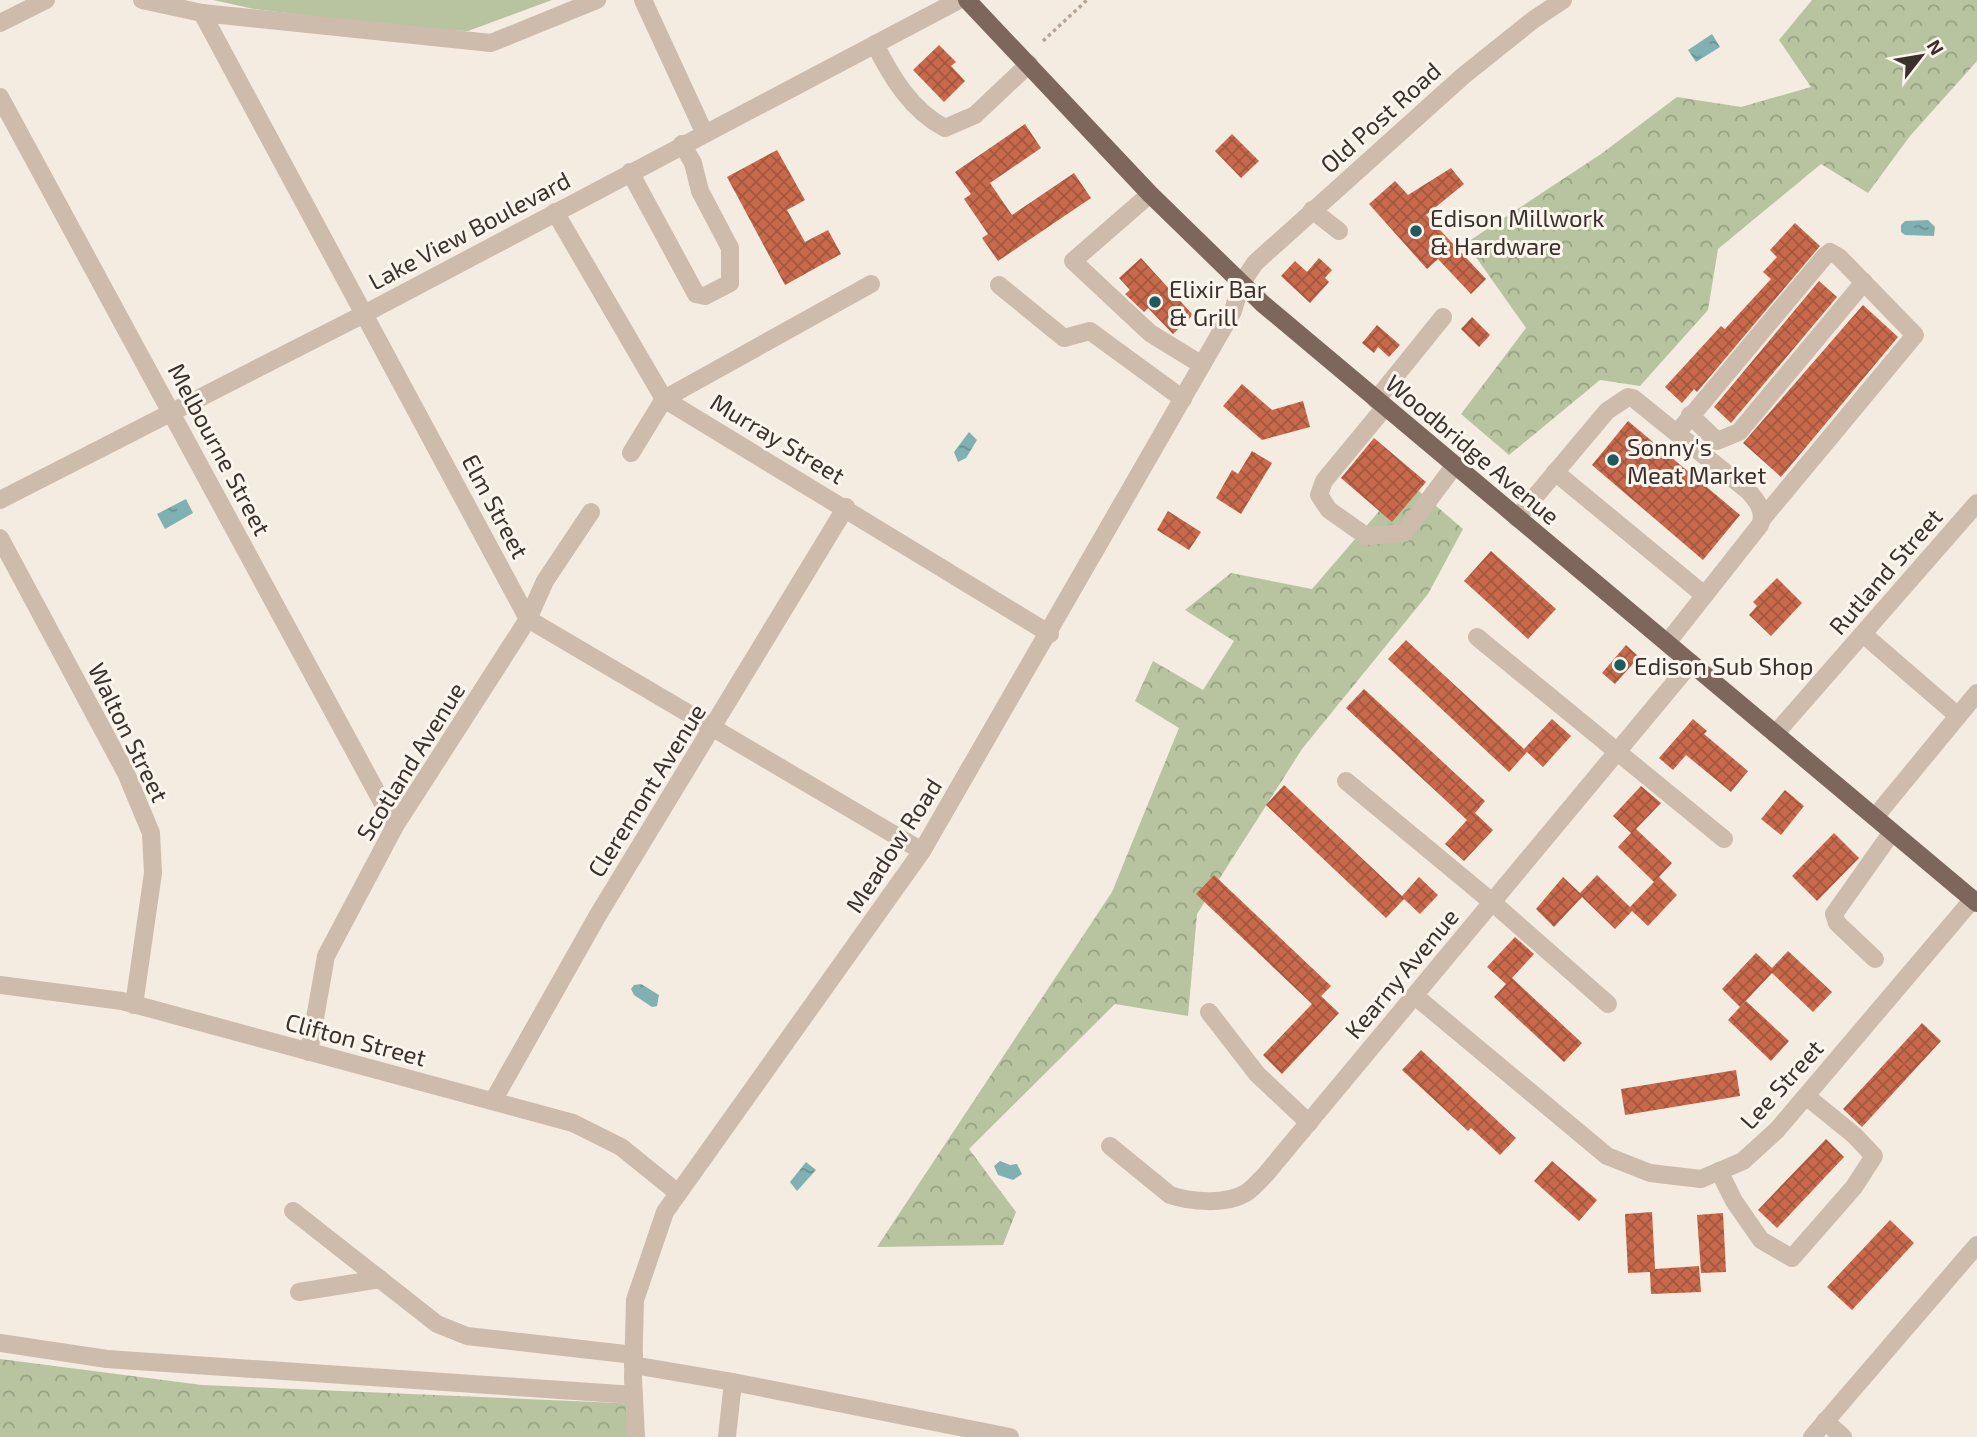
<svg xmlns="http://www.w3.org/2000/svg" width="1977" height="1437" viewBox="0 0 1977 1437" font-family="'Exo 2',sans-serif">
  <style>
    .forest { fill: url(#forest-crowns) }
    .park { fill: #b8c4a0 }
    .water { fill: url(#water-ripples) }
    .building { fill: url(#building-cross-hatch) }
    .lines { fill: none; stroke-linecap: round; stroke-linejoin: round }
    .path { stroke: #b9a596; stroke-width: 3.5; stroke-dasharray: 3.5 3.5; stroke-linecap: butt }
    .minor { stroke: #cdbbac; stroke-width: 18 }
    .major { stroke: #7d675c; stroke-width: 18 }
    .poi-dot { fill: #1f5a5e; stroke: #fbf5ee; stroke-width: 2.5 }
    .labels { text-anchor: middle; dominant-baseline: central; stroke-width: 6; stroke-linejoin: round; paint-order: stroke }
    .street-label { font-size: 24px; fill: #3b302b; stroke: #fbf5ee }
    .poi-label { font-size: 24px; fill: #3b302b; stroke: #fbf5ee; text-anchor: start }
  </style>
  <defs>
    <pattern id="forest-crowns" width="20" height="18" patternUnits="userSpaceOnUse" patternTransform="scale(1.75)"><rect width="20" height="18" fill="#b8c4a0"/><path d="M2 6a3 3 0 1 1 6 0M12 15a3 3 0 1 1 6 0" fill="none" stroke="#97a083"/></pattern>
    <pattern id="water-ripples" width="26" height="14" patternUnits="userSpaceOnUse" patternTransform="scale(1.75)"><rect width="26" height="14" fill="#7fb0b2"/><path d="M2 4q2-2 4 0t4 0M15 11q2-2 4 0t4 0" fill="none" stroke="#699091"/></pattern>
    <pattern id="building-cross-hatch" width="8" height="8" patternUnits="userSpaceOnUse" patternTransform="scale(1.75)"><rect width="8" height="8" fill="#c8694b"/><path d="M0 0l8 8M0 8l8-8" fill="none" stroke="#a4573f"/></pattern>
  </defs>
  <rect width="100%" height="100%" fill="#f4ebe1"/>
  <g class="forest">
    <path d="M1812,0H1977V61L1910,136L1868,193L1821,164L1718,249L1708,310L1640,386L1600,380L1509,455L1461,414L1526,328L1466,243L1601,154L1677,97L1741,107L1811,87L1779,40Z"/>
    <path d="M1406,480L1463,529L1428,594L1302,749L1197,914L1188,1016L1115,1004L969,1149L1016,1212L1003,1245L877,1247L1112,892L1179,728L1135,701L1153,661L1203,690L1234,641L1185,610L1231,573L1312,589Z"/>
    <path d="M0,1359L202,1385L642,1404L638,1437H0Z"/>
  </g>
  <path class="park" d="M213,0H552L468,31L425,30L254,9Z"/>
  <g class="water">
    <path d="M1712,34L1720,47L1696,62L1688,50Z"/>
    <path d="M1928,220L1935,227L1934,236L1905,235L1901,232V225L1905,221Z"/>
    <path d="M969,432L977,440L966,458L958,462L954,452Z"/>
    <path d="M186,499L193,513L165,529L157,514Z"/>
    <path d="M641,984L659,995L657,1006L652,1007L634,995L631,989L634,985Z"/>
    <path d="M1000,1161L1010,1165L1017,1164L1022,1174L1013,1180L998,1175L994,1166Z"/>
    <path d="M806,1162L816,1170L797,1191L790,1182Z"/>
  </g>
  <g class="building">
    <path d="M939,45L956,62L951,66L965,81L944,102L913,70Z"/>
    <path d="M1025,124L1041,148L990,183L1012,215L1074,173L1091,198L998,261L982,238L988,234L964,199L971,194L955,172Z"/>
    <path d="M1232,134L1259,161L1241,178L1215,151Z"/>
    <path d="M777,150L805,200L787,210L805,242L828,230L841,254L785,285L727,177Z"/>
    <path d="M1451,168L1464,184L1426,215L1486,279L1471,294L1438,259L1427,269L1369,204L1395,181L1408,195Z"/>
    <path d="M1795,223L1820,246L1697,392L1694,389L1682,403L1665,387L1721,326L1725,329L1771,279L1763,272L1777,257L1770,250Z"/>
    <path d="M1141,258L1193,315L1173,334L1148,308L1144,312L1125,294L1130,290L1119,278Z"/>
    <path d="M1319,258L1332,270L1325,278L1329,282L1310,303L1281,276L1295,261L1307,272Z"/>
    <path d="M1819,281L1837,297L1731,423L1714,407Z"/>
    <path d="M1863,305L1898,337L1781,477L1743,443Z"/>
    <path d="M1472,317L1490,335L1479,347L1461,329Z"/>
    <path d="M1377,325L1400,345L1389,357L1378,347L1374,353L1362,343Z"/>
    <path d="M1242,384L1272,410L1303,401L1310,427L1262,440L1223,406Z"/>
    <path d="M1628,421L1740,515L1703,560L1592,465Z"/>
    <path d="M1374,438L1426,482L1392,522L1341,478Z"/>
    <path d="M1252,451L1272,463L1241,514L1216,498L1232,470L1238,474Z"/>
    <path d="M1168,511L1201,532L1189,550L1157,530Z"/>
    <path d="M1491,551L1556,609L1528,639L1464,581Z"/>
    <path d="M1777,578L1802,603L1771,636L1749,615L1757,606L1753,602Z"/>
    <path d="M1406,640L1524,749L1552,719L1571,736L1543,767L1527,752L1509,772L1388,659Z"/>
    <path d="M1626,645L1639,657L1615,684L1602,673Z"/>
    <path d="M1364,689L1485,801L1475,813L1493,830L1464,861L1445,844L1467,820L1346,708Z"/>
    <path d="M1693,719L1707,731L1704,734L1748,771L1731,792L1686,755L1673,770L1659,758Z"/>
    <path d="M1284,785L1402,896L1419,877L1438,895L1420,914L1404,899L1386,918L1266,805Z"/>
    <path d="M1641,786L1661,803L1636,829L1672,863L1659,877L1677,895L1648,926L1632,911L1615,929L1582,897L1554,927L1536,909L1563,877L1580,893L1597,875L1630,907L1654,882L1618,847L1631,833L1613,816Z"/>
    <path d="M1785,790L1804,806L1781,835L1761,819Z"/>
    <path d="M1834,833L1859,858L1817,901L1792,876Z"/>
    <path d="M1214,875L1331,986L1321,996L1339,1013L1282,1074L1263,1055L1312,1004L1196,894Z"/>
    <path d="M1515,937L1534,954L1512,978L1582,1043L1564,1062L1494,997L1506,984L1487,967Z"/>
    <path d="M1788,951L1832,992L1813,1012L1772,973L1741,1006L1746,1001L1789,1041L1771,1061L1728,1020L1740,1007L1722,989L1756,953L1772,968Z"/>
    <path d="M1922,1023L1941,1041L1862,1127L1843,1109Z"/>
    <path d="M1421,1050L1516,1138L1500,1155L1471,1128L1468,1131L1402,1070Z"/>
    <path d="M1736,1070L1740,1096L1625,1115L1621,1089Z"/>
    <path d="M1826,1139L1844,1157L1777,1228L1758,1210Z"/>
    <path d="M1552,1161L1597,1200L1579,1221L1534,1181Z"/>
    <path d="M1652,1212L1655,1269L1699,1266L1701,1292L1651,1294L1650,1272L1628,1273L1625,1214Z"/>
    <path d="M1723,1213L1726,1272L1701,1273L1697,1215Z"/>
    <path d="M1890,1220L1914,1243L1852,1310L1827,1287Z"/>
  </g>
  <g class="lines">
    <path class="path" d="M1043,41L1087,0"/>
    <g class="minor">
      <path d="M142,0L202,13L491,43L597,0"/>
      <path d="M643,0L704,132"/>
      <path d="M202,13L528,619L922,851"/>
      <path d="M0,23L46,0"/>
      <path d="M875,44C891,77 912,111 945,128L975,115L1029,64"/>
      <path d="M0,97L395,826"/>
      <path d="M630,172L696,294L705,296L730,283V248L700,191L693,163L682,144"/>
      <path d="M1150,194L1073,261L1150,333L1202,365"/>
      <path d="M1312,210L1339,231"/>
      <path d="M555,212L664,399L1050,634"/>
      <path d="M999,285L1064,338L1090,331L1183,399"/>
      <path d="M1376,400L1443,317"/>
      <path d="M1385,407L1324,481L1319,495L1329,510L1366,536L1404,533L1455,465"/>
      <path d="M1690,415L1717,441L1739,432L1864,282"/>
      <path d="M1677,433L1825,256L1830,252L1839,257L1915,335L1763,518"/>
      <path d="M631,453L664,399L871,284"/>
      <path d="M1555,472L1703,594"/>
      <path d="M0,500L366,313L959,0"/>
      <path d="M1517,518L1607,411L1628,397L1633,398L1747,490C1756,499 1766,511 1760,525L1667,643"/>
      <path d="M0,538L126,773L151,833L153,873L134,1005"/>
      <path d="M1863,634L1958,716"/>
      <path d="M1477,637L1724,839"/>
      <path d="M1775,734L1977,503"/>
      <path d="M1346,781L1492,902L1608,1004"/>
      <path d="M1875,817L1977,693"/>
      <path d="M1875,959L1837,923L1834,914L1892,832"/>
      <path d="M0,985L122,1001L573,1123L621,1147L678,1193"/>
      <path d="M1415,996L1607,1156L1650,1173L1701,1179L1743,1161L1777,1130L1973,899"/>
      <path d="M1209,1012L1257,1074L1309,1123"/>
      <path d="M309,1052L326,956L395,826L528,619L545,581L591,512"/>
      <path d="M493,1101L598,915L846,507"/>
      <path d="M1110,1146L1170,1195C1191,1202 1226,1205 1246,1193C1253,1188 1260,1180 1266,1174L1691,663"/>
      <path d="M1719,1171L1734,1201L1761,1240L1792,1258L1854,1187L1874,1156L1854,1135L1806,1096"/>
      <path d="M293,1211L437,1324L467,1336L634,1355"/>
      <path d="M299,1292L380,1279"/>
      <path d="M0,1343L107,1359L634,1395"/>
      <path d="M633,1365L733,1382L727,1437"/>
      <path d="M733,1382L1010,1437"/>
      <path d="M1825,1421L1843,1437"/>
      <path d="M636,1437L633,1378L635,1300L665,1212L922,851L1233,311L1241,284L1255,263L1463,76L1533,20L1563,0"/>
      <path d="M1812,1437L1977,1245"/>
    </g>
    <path class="major" d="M967,0L1150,194L1263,304L1977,903"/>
  </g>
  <g class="poi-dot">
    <circle cx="1416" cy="231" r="7"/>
    <circle cx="1155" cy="302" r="7"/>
    <circle cx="1613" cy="460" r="7"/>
    <circle cx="1620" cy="665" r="7"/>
  </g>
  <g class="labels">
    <g class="street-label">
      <text transform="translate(1380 117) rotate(-42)">Old Post Road</text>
      <text transform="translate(469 230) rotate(-28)">Lake View Boulevard</text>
      <text transform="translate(778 438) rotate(31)">Murray Street</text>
      <text transform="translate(220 449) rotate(62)">Melbourne Street</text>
      <text transform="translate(1473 449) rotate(40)">Woodbridge Avenue</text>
      <text transform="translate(496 506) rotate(62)">Elm Street</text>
      <text transform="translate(1885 571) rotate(-49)">Rutland Street</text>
      <text transform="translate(129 732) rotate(64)">Walton Street</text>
      <text transform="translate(410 761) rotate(-58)">Scotland Avenue</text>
      <text transform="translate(646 790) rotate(-58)">Cleremont Avenue</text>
      <text transform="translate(893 845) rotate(-57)">Meadow Road</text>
      <text transform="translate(1401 973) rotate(-50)">Kearny Avenue</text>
      <text transform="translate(356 1039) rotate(15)">Clifton Street</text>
      <text transform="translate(1781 1084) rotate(-48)">Lee Street</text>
    </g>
    <g class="poi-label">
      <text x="1430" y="217">Edison Millwork<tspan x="1430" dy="28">&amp; Hardware</tspan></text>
      <text x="1169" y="288">Elixir Bar<tspan x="1169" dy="28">&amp; Grill</tspan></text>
      <text x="1627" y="446">Sonny's<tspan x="1627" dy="28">Meat Market</tspan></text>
      <text x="1634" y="665">Edison Sub Shop</text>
    </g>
  </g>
  <g transform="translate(1921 56) rotate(59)" stroke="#fbf5ee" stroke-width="5" paint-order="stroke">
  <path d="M0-5L12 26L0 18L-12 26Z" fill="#3b302b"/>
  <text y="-10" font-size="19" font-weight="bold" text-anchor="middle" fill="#3b302b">N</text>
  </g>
</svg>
